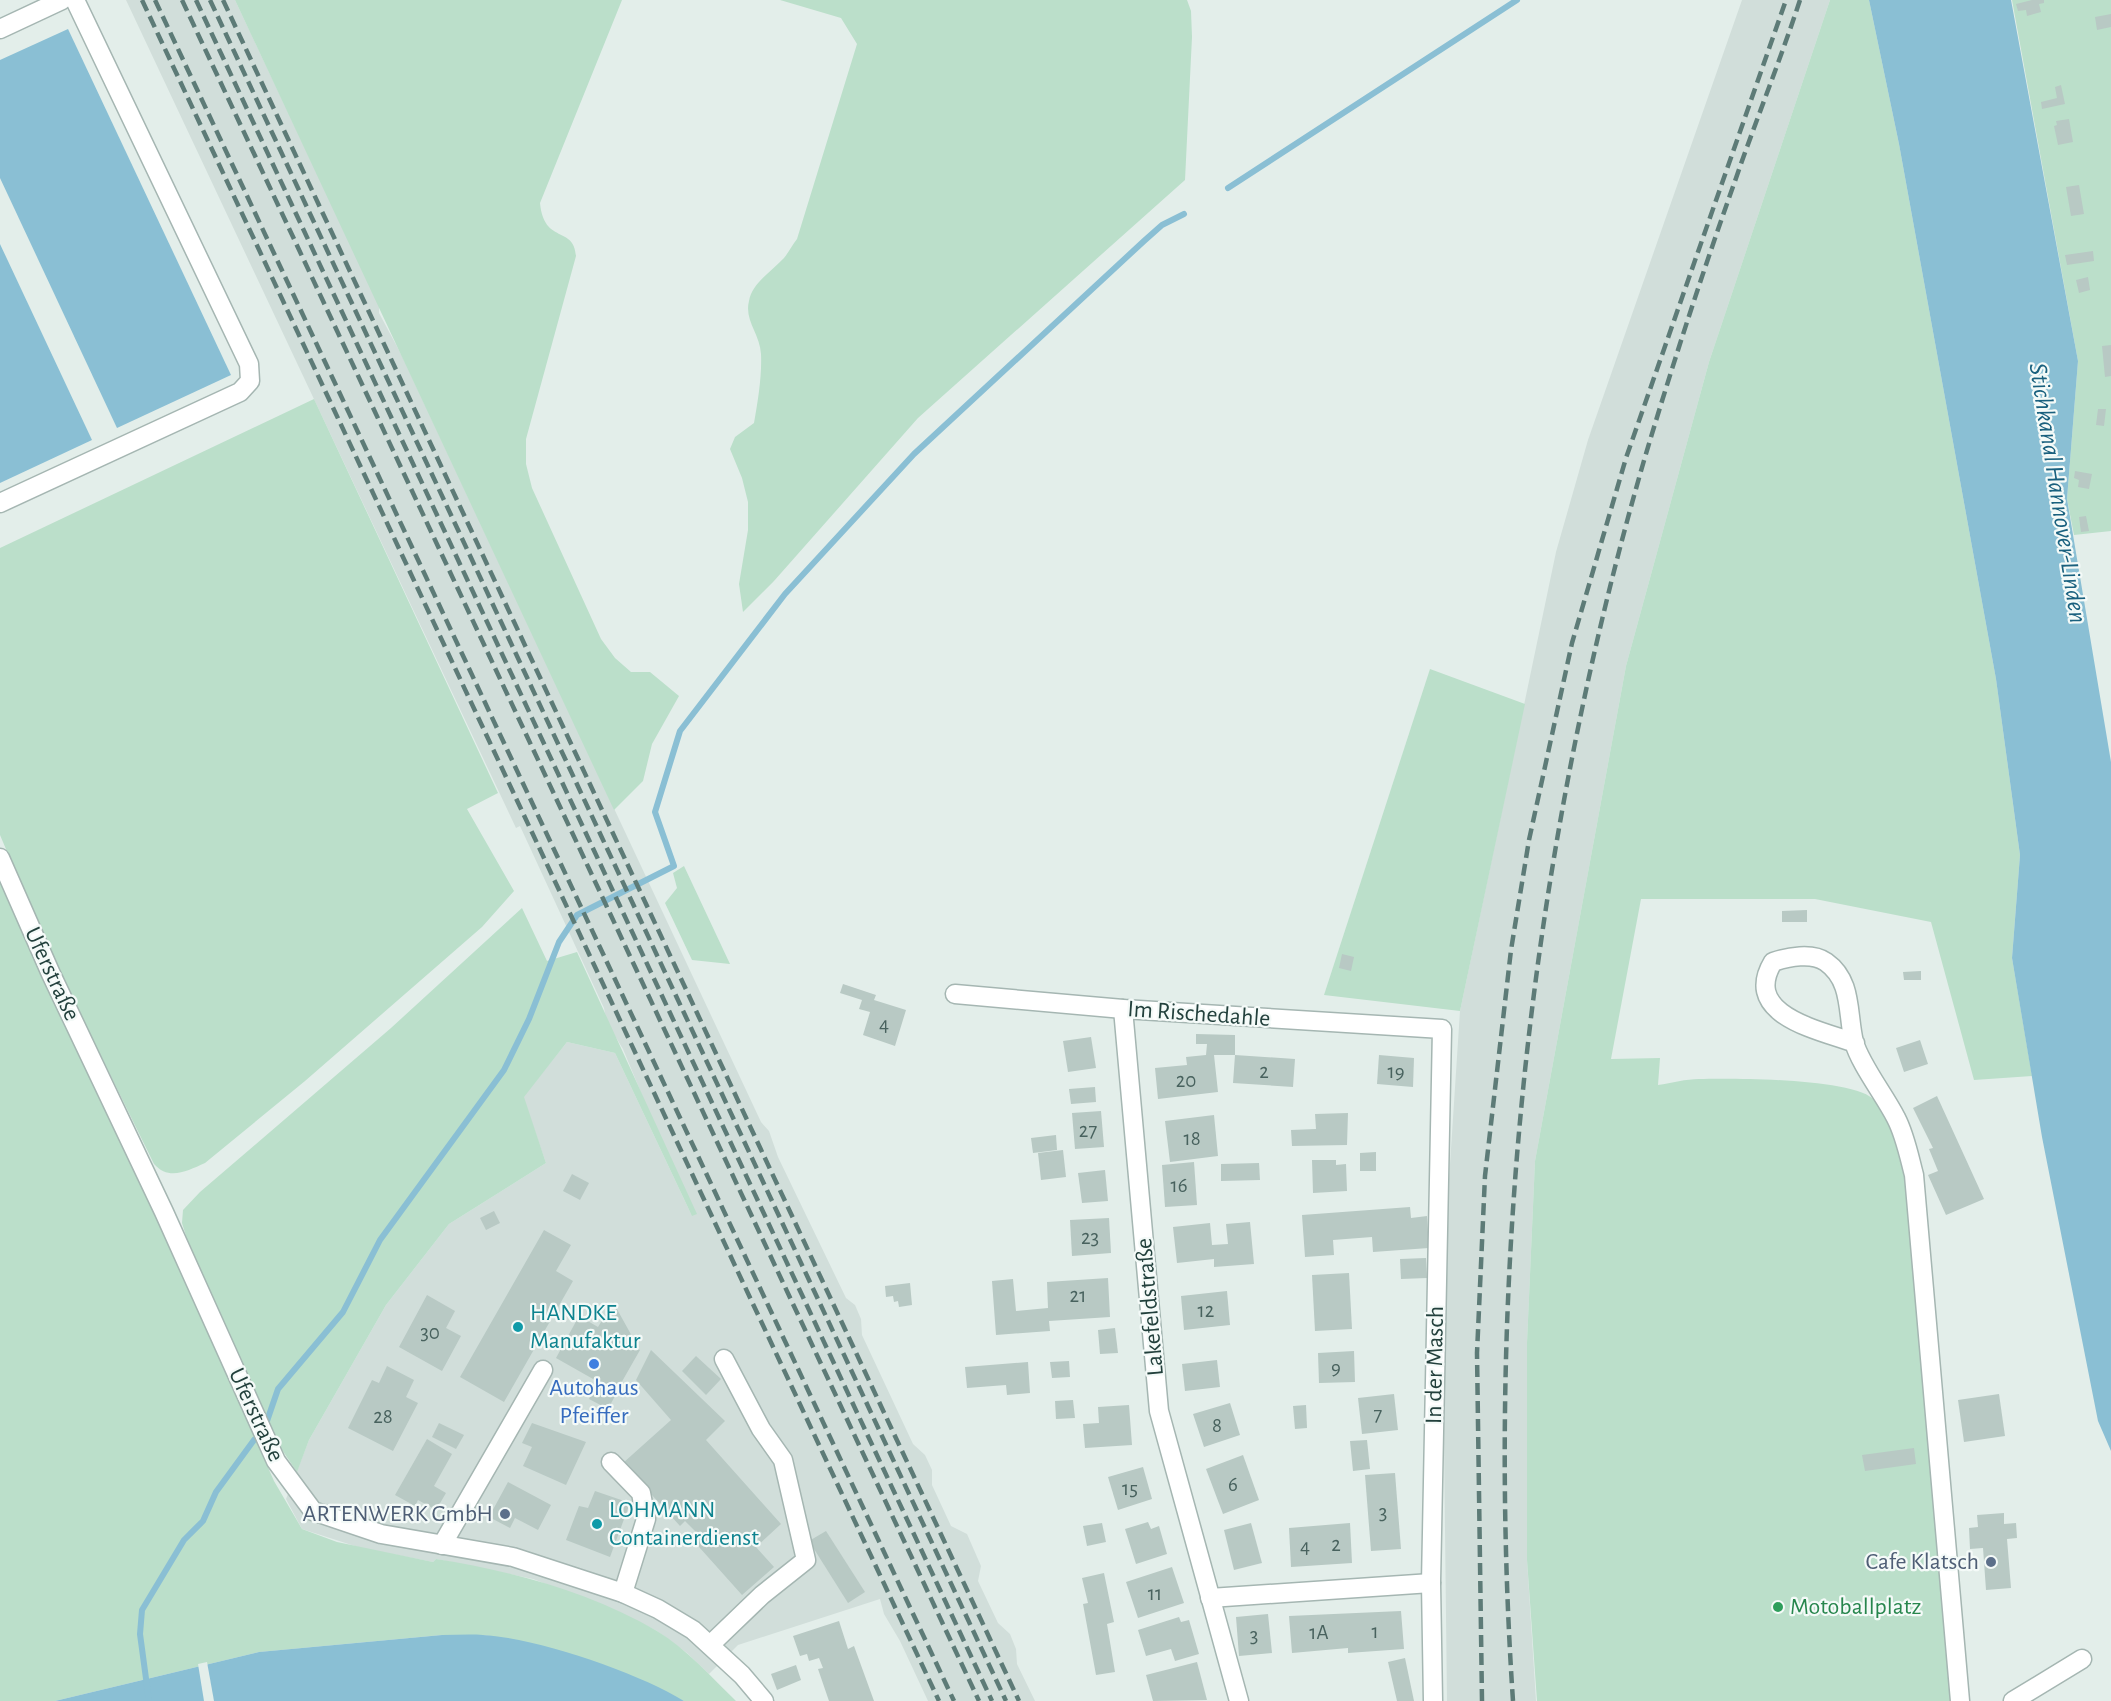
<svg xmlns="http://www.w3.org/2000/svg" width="2111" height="1701" viewBox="0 0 2111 1701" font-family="'Alegreya Sans',sans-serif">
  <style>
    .built { fill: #d1deda }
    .green { fill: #bbdfca }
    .water { fill: #8abfd4 }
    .pier { fill: #e3eeea }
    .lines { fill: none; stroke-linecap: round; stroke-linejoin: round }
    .stream { stroke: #8abfd4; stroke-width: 6 }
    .building { fill: #b8c9c4 }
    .minor-casing { stroke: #a5b6b2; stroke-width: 21 }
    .minor { stroke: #fff; stroke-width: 18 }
    .rail { stroke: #5d7b77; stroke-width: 4.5; stroke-dasharray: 12 6; stroke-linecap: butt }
    .culture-dot { fill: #0f9aa8; stroke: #f4faf8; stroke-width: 2 }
    .shop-dot { fill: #3f7fe0; stroke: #f4faf8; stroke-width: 2 }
    .service-dot { fill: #5c6f8a; stroke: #f4faf8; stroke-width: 2 }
    .leisure-dot { fill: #2e9e5b; stroke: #f4faf8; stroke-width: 2 }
    .labels { text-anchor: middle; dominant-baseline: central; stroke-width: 4.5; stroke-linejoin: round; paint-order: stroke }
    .number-label { font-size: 21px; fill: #48625e }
    .street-label { font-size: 24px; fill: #22403c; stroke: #f4faf8 }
    .culture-label { font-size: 24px; fill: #0d838f; stroke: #f4faf8; text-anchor: start }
    .shop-label { font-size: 24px; fill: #366cbe; stroke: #f4faf8 }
    .service-label { font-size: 24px; fill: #4e5e75; stroke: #f4faf8; text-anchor: end }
    .leisure-label { font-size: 24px; fill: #27864d; stroke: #f4faf8; text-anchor: start }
    .water-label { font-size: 26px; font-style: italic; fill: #19607e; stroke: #f4faf8 }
  </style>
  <rect width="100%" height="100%" fill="#e3eeea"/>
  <g class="built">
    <path d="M126,0H235L379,305V313L401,354L761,1122L769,1131L778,1157L846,1298L855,1305L861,1319L862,1335L913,1444L925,1455L932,1470V1485L951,1526L967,1534L981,1566L978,1581L998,1623L1010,1634L1016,1649L1017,1664L1035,1701H928L900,1641L884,1614L880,1599L738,1645L709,1674L687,1653L657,1631L617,1611L533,1579L436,1559L433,1562L361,1548L302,1529L286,1499L309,1440L386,1305L449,1224L546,1163L523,1097L567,1042L615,1053L692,1216L623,1049L607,1023L604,1008L520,826L516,828Z"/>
    <path d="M1742,0H1830L1709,362L1626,666L1535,1161L1527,1343V1560L1536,1701H1447L1444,1443L1447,1210L1460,1011L1556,552L1588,440Z"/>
  </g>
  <g class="green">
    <path d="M235,0H622L540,203C544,245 574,225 576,256L526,439V464L532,488L601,639L615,658L631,672H650L679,696L652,744L643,781L614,810Z"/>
    <path d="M780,0H1187L1191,11L1192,37L1185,180L918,418L774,581L743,612L739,584L748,530V502L742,478L730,449L735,437L754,423C758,401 762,376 761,354C760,334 744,320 749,301C752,283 772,271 784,258C789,252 792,245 797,239L857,44L841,18Z"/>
    <path d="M1830,0H1869L1899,144L1996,679L2020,855L2012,958L2032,1076L1974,1080L1931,922L1815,899H1641L1611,1059L1660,1058L1658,1085C1672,1083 1686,1079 1699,1079C1731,1078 1858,1078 1875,1101C1893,1123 1898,1156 1906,1183L1950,1701H1537L1527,1560V1343L1535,1161L1626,666L1709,362Z"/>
    <path d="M2012,0H2111V531L2074,535L2067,499L2078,361Z"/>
    <path d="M314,399L498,793L467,809L514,891L482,927L305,1081L205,1163C187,1171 169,1181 154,1164L47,946L0,835V548Z"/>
    <path d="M1430,669L1525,704L1460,1011L1324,995Z"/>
    <path d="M684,866L730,964L692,960L665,903L677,888L673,873Z"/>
    <path d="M0,875L141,1181L274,1481L302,1529L337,1542L433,1562L436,1559C512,1571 590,1592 657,1631C687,1649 711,1677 736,1701H684L602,1665L519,1641L484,1635H442L259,1652L55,1701H0Z"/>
    <path d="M522,908L547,961L577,952L697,1214L692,1216L615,1053L567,1042L524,1097L546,1163L449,1224L386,1305L309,1440L297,1472L276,1441L190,1249L182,1223L183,1210L200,1192L391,1028Z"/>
  </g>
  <g class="water">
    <path d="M1869,0H2011L2078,361L2067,499L2111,762V1451L2098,1421L2042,1137L2012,958L2020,855L1996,679L1899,144Z"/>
    <path d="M68,29L231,375L117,428L0,178V60Z"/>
    <path d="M0,244L92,440L0,483Z"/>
    <path d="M442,1635C456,1635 470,1634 483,1635C537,1638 639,1673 684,1701H55L259,1652Z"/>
  </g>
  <path class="pier" d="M207,1662L214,1701H204L198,1664Z"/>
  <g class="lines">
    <g class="stream">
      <path d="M1228,188L1517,0"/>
      <path d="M267,1421L278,1389L343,1312L380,1240L504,1070L529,1019L559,942L577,915L674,866L655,812L680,731L785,594L914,454L1144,241L1162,225L1184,214"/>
      <path d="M149,1701L140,1634L142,1610L184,1540L203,1521L216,1492L254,1440"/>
    </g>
  </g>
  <g class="building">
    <path d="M2032,0H2044V3L2039,4L2041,12L2027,16L2026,10L2018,11L2016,4Z"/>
    <path d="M2111,14V27L2097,30L2095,17Z"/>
    <path d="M2061,85L2065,104L2042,109L2041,102L2057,98L2055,87Z"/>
    <path d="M2069,119L2073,142L2058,145L2054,126L2057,125L2056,121Z"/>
    <path d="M2079,185L2084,214L2071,216L2066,187Z"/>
    <path d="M2093,251L2094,261L2067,265L2065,255Z"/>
    <path d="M2088,277L2090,290L2079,293L2076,280Z"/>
    <path d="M2111,345V376L2105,377L2102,346Z"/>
    <path d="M2098,409H2106L2104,426L2096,425Z"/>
    <path d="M2075,471L2092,474L2089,489L2078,487L2079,480L2074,478Z"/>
    <path d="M2086,516L2089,531L2081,532L2079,517Z"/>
    <path d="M1807,910V922H1782V911Z"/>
    <path d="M1342,954L1354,957L1351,971L1339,968Z"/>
    <path d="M1921,971V980H1904L1903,972Z"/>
    <path d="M843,984L876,995L874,1000L906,1010L895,1046L863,1035L870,1012L859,1009L862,1000L840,993Z"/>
    <path d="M1196,1034L1235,1035V1055L1295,1059L1293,1087L1233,1083L1235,1055H1214L1218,1092L1158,1099L1155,1068L1187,1065L1186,1057L1206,1055L1207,1044H1196Z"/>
    <path d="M1091,1037L1096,1068L1068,1072L1063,1041Z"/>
    <path d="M1920,1040L1928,1064L1904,1072L1896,1048Z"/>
    <path d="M1379,1055L1414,1058L1413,1087L1377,1084Z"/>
    <path d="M1095,1087L1096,1102L1071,1104L1069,1089Z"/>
    <path d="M1937,1096L1984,1199L1946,1215L1928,1175L1938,1171L1929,1149L1933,1148L1913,1108Z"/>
    <path d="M1101,1111L1104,1147L1075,1149L1072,1113Z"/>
    <path d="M1348,1113L1347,1145L1292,1146L1291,1130L1316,1129L1315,1114Z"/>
    <path d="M1214,1115L1218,1156L1170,1162L1165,1121Z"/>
    <path d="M1056,1135L1057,1150L1033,1153L1031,1138Z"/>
    <path d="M1063,1150L1066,1177L1041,1180L1038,1153Z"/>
    <path d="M1376,1152V1171H1360V1153Z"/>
    <path d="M1312,1160H1336V1165L1346,1164L1347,1191L1313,1193Z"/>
    <path d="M1194,1162L1197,1205L1165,1207L1162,1165Z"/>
    <path d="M1259,1163L1260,1180L1221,1181V1164Z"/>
    <path d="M1105,1170L1108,1201L1082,1203L1078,1173Z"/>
    <path d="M572,1174L589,1183L580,1200L563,1191Z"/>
    <path d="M1410,1207L1411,1218L1427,1216L1429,1248L1373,1252L1372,1237L1333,1240L1334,1255L1305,1257L1302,1215Z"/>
    <path d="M494,1211L500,1223L486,1230L480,1218Z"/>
    <path d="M1109,1218L1111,1253L1072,1256L1070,1220Z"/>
    <path d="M1250,1222L1254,1264L1214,1267V1259L1177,1263L1173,1227L1210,1223L1212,1245L1228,1244L1226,1224Z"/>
    <path d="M544,1230L571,1245L556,1271L573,1281L504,1402L460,1377Z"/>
    <path d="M1426,1258L1427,1278L1401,1279L1400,1259Z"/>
    <path d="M1349,1273L1352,1329L1315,1331L1312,1275Z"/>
    <path d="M1108,1278L1110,1317L1049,1321L1050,1331L996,1335L992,1281L1013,1279L1016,1311L1048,1308L1047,1282Z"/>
    <path d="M910,1283L912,1305L899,1307L898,1301L894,1302L893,1296L886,1297L885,1286Z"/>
    <path d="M1227,1291L1230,1325L1184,1330L1181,1296Z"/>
    <path d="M427,1295L455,1311L446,1328L461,1336L442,1371L399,1347Z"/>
    <path d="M613,1302L633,1338L629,1344L640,1350L616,1392L556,1358L579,1316L598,1327Z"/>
    <path d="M1115,1328L1118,1353L1100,1354L1098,1330Z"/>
    <path d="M651,1350L725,1421L706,1440L781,1524L756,1547L774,1567L742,1595L691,1538L696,1532L685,1521L680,1526L623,1463L671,1420L636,1380Z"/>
    <path d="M1354,1351L1355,1382L1319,1383L1318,1353Z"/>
    <path d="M696,1356L721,1379L706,1395L682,1371Z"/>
    <path d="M1217,1360L1220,1387L1185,1391L1182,1364Z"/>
    <path d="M1069,1361L1070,1377L1052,1378L1050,1362Z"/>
    <path d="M1028,1362L1030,1393L1007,1395L1006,1385L967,1388L965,1367Z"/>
    <path d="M387,1366L414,1380L406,1397L418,1403L393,1451L348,1428L372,1380L379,1383Z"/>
    <path d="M596,1386L615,1396L608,1409L589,1399Z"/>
    <path d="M1394,1394L1398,1430L1362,1434L1358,1398Z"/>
    <path d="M1999,1394L2005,1436L1964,1442L1958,1400Z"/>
    <path d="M1073,1400L1075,1418L1056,1419L1055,1401Z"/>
    <path d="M1230,1403L1240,1435L1204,1447L1193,1414Z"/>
    <path d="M1129,1405L1132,1445L1085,1448L1083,1424L1099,1423L1098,1407Z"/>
    <path d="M1306,1405L1307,1428L1295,1429L1293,1406Z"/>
    <path d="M439,1423L464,1435L456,1449L432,1437Z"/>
    <path d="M532,1423L586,1442L566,1485L523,1466L532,1447L522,1443Z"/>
    <path d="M427,1439L452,1454L434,1486L446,1493L436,1510L418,1500L415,1506L395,1495Z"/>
    <path d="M1367,1440L1370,1469L1353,1471L1350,1441Z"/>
    <path d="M1914,1448L1916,1464L1865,1471L1862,1455Z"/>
    <path d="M1243,1455L1259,1500L1223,1514L1206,1469Z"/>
    <path d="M1143,1467L1152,1499L1118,1510L1108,1477Z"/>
    <path d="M1395,1473L1401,1549L1371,1551L1365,1475Z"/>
    <path d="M508,1482L551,1505L538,1530L515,1518L510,1528L489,1517Z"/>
    <path d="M595,1491L630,1503L610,1557L566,1540L579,1506L588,1508Z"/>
    <path d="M2004,1513V1524L2016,1523L2017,1538L2007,1539L2011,1588L1986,1590L1983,1548L1970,1549L1969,1528L1978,1527L1977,1515Z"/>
    <path d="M1148,1522L1151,1529L1159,1526L1167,1554L1136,1564L1125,1529Z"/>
    <path d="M1102,1523L1106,1542L1087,1546L1083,1526Z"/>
    <path d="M1251,1523L1262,1563L1234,1570L1224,1530Z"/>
    <path d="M1350,1523L1352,1563L1291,1567L1289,1528Z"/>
    <path d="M826,1531L865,1592L848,1603L809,1541Z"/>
    <path d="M1172,1567L1184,1603L1138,1618L1126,1582Z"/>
    <path d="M1104,1573L1114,1622L1107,1624L1115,1672L1096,1675L1083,1604L1088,1603L1082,1578Z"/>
    <path d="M1401,1611L1404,1649L1348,1653V1648L1292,1653L1289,1616Z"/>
    <path d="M1268,1614L1272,1653L1239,1656L1236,1617Z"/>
    <path d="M1179,1617L1181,1622L1189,1620L1199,1654L1175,1661L1171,1649L1146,1656L1138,1630Z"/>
    <path d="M839,1621L848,1649L854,1646L874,1701H829L818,1669L823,1668L819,1658L809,1661L807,1654L800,1656L793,1636Z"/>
    <path d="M1405,1658L1414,1701H1397L1388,1662Z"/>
    <path d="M1197,1662L1207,1700L1153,1701L1146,1675Z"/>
    <path d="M796,1665L801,1680L777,1690L771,1674Z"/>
  </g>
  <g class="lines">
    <g class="minor-casing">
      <g id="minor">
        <path d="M0,29L62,0"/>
        <path d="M0,503L240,392L250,381L249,364L75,0"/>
        <path d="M0,858L51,974L164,1212L276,1461L313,1511L381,1534L513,1557L623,1593L658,1609L693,1630L742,1675L764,1701"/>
        <path d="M955,994L1123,1009L1442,1029L1431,1583L1433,1701"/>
        <path d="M1123,1009L1159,1411L1239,1701"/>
        <path d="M1855,1043C1819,1030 1741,1015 1773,962C1788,957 1812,952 1826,962C1853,981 1847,1014 1854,1042C1860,1064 1885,1096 1896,1118C1905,1135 1909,1156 1914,1175L1960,1701"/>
        <path d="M611,1462L641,1493L646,1519L623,1593"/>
        <path d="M442,1545L543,1370"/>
        <path d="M1210,1598L1431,1583"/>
        <path d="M710,1645L762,1595L806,1560L783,1460L761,1429L724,1359"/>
        <path d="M2013,1701L2082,1659"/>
      </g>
    </g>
    <use href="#minor" class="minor"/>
    <g class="rail">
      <path d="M142,0L939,1701"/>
      <path d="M155,0L954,1701"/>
      <path d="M182,0L979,1701"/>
      <path d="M196,0L992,1701"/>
      <path d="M210,0L1006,1701"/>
      <path d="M223,0L1019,1701"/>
      <path d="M1482,1701L1477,1353L1485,1176L1511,950L1529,840L1572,643L1626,458L1786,0"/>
      <path d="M1513,1701C1485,1286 1528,863 1643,464C1671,369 1702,274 1735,181C1756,120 1780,61 1800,0"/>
    </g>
  </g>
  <g class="culture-dot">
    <circle cx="518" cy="1327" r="6"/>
    <circle cx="597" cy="1524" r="6"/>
  </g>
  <circle class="shop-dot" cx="594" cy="1364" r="6"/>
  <g class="service-dot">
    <circle cx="505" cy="1514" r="6"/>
    <circle cx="1991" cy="1562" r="6"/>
  </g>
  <circle class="leisure-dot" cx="1778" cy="1607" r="6"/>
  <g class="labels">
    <g class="number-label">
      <text x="884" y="1024">4</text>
      <text x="1264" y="1071">2</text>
      <text x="1396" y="1071">19</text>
      <text x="1186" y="1080">20</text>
      <text x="1088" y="1130">27</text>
      <text x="1192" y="1138">18</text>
      <text x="1179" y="1185">16</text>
      <text x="1090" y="1237">23</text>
      <text x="1078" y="1295">21</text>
      <text x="1206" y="1310">12</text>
      <text x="430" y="1332">30</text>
      <text x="1336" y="1367">9</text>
      <text x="1378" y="1414">7</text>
      <text x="383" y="1416">28</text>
      <text x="1217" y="1425">8</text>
      <text x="1233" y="1484">6</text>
      <text x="1130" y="1488">15</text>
      <text x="1383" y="1512">3</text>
      <text x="1336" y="1544">2</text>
      <text x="1305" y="1546">4</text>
      <text x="1155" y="1593">11</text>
      <text x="1375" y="1631">1</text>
      <text x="1319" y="1632">1A</text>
      <text x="1254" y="1635">3</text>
    </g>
    <g class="street-label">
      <text transform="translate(52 974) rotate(65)">Uferstraße</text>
      <text transform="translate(1199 1014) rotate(4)">Im Rischedahle</text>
      <text transform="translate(1150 1307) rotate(-95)">Lakefeldstraße</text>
      <text transform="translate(1435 1365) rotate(-89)">In der Masch</text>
      <text transform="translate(256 1415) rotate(65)">Uferstraße</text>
    </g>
    <g class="culture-label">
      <text x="530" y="1313">HANDKE<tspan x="530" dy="28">Manufaktur</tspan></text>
      <text x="609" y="1510">LOHMANN<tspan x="609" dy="28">Containerdienst</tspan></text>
    </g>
    <g class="shop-label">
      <text x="594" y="1388">Autohaus<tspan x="594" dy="28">Pfeiffer</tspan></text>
    </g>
    <g class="service-label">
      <text x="493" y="1514">ARTENWERK GmbH</text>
      <text x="1979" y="1562">Cafe Klatsch</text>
    </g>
    <g class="leisure-label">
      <text x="1790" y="1607">Motoballplatz</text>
    </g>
    <g class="water-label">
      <text transform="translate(2058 493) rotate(81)">Stichkanal Hannover-Linden</text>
    </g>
  </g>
</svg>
